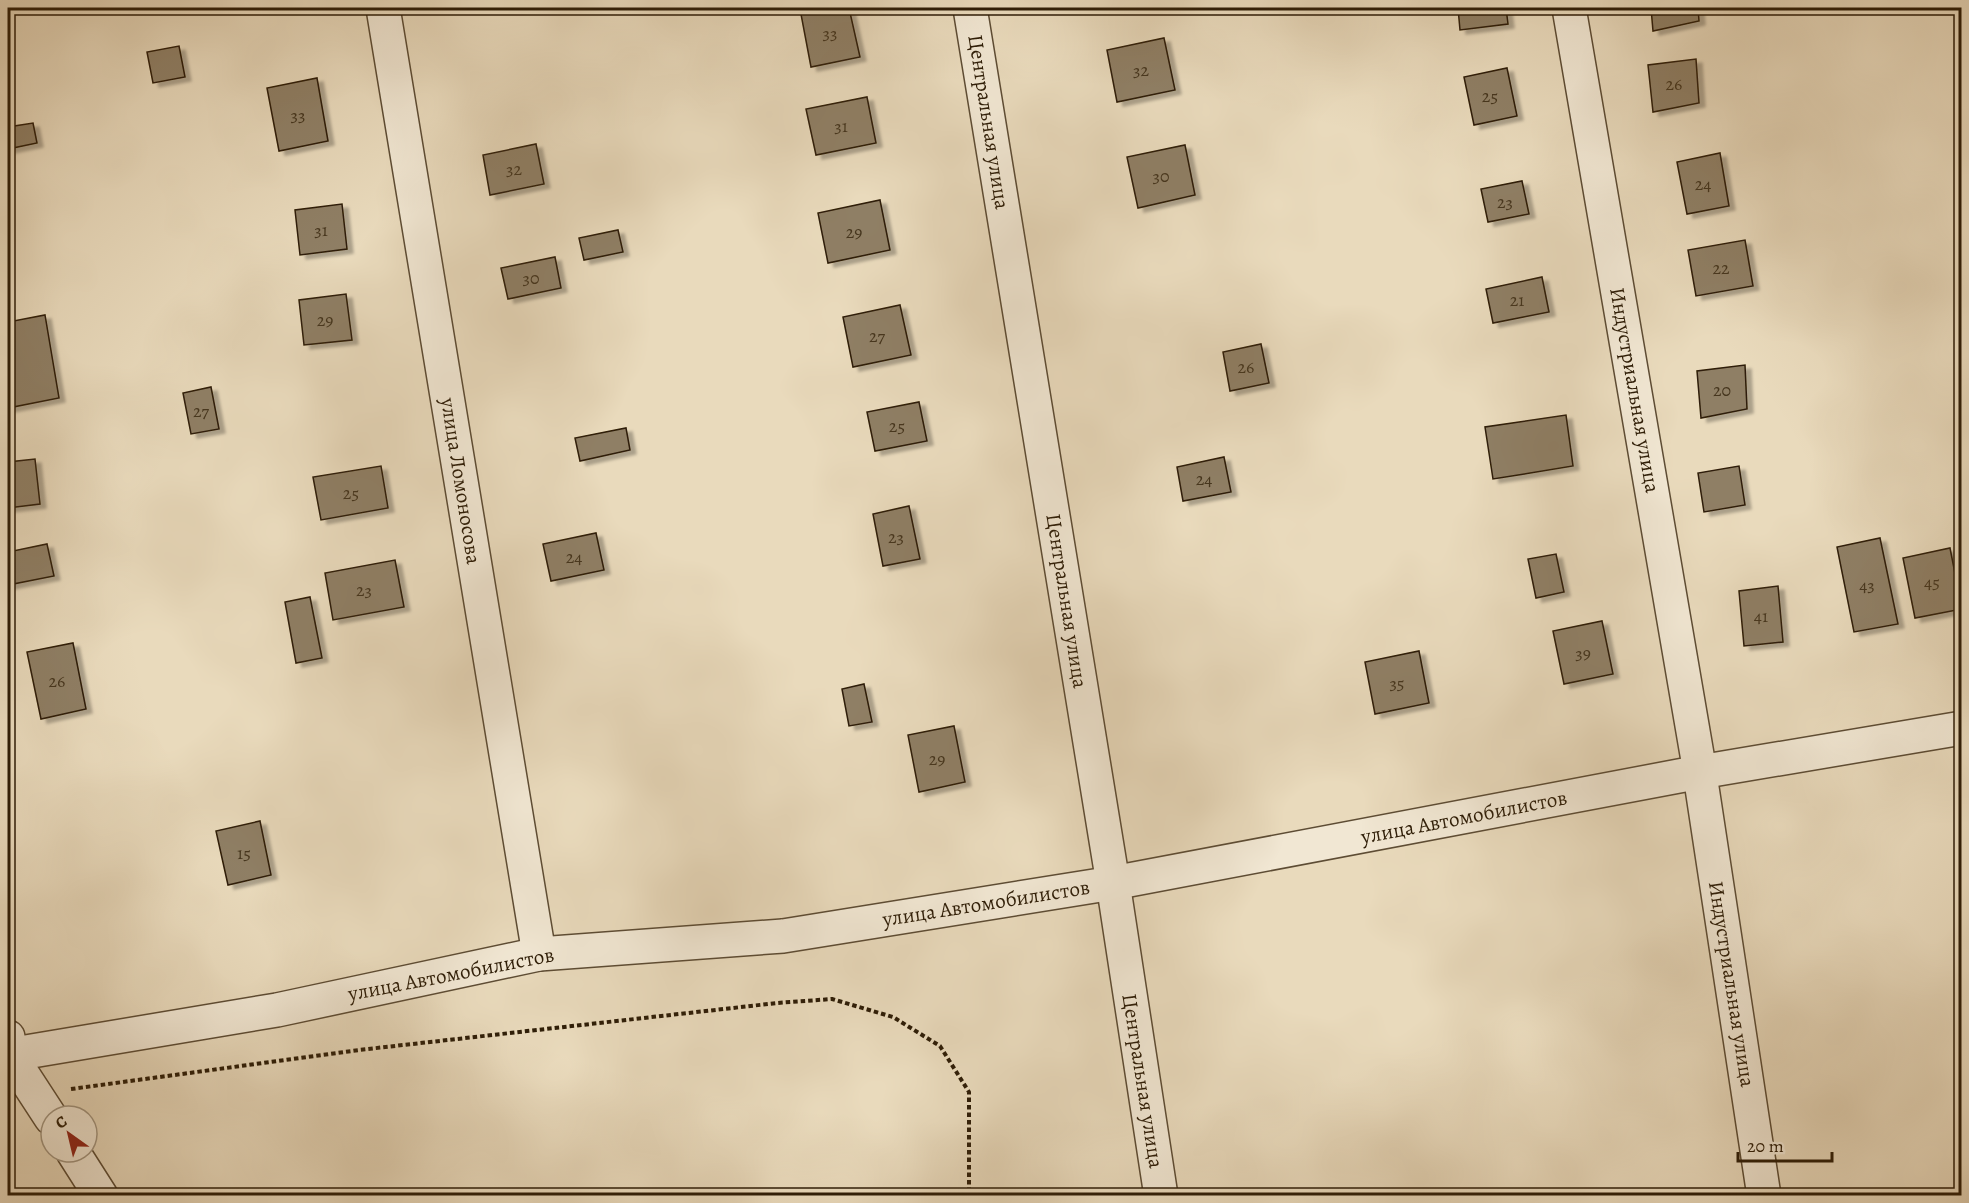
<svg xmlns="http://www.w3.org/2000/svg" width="1969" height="1203" viewBox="0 0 1969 1203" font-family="Alegreya,serif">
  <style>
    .building { fill: #8f7f65; stroke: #2e1d07; stroke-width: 1.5; filter: url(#shadow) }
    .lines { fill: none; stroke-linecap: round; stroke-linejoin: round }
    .minor-casing { stroke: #5d4c34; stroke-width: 36 }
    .path { stroke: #2e1d07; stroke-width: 4; stroke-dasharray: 4.5 3; stroke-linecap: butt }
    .minor { stroke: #f1e7d3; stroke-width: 33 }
    .labels { text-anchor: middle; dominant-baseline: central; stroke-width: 4.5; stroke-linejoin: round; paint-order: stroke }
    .number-label { font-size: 18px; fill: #46361e }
    .street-label { font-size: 21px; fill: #2e1d07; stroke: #f1e7d3 }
  </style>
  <defs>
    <filter id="shadow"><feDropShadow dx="6" dy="4" stdDeviation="1.5" flood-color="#0004"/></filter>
  </defs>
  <rect width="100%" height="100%" fill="#e9dabc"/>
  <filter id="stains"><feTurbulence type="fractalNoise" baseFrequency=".00333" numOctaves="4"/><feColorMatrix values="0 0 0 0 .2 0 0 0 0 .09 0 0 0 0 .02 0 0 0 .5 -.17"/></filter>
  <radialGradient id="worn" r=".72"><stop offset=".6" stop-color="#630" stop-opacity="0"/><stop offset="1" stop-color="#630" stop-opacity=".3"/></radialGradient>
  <g class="building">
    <path d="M807,8H849L860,57L811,67L800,9Z"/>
    <path d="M1458,8H1506L1508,24L1460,30Z"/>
    <path d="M1651,8H1698L1699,21L1653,31Z"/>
    <path d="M1164,38L1175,90L1117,102L1107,50Z"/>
    <path d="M179,46L185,77L153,83L147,52Z"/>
    <path d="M1696,59L1699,103L1653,112L1648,65Z"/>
    <path d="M1507,68L1517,116L1474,125L1464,77Z"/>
    <path d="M317,78L328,141L279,151L267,88Z"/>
    <path d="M867,97L876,143L816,155L806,109Z"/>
    <path d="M33,123L37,143L8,149V127Z"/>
    <path d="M536,144L544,184L490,195L483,155Z"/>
    <path d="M1185,145L1195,195L1138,208L1127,157Z"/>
    <path d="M1720,153L1729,206L1687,214L1677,162Z"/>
    <path d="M1522,181L1529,214L1488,222L1481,189Z"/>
    <path d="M880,200L890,250L828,263L818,213Z"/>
    <path d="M342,204L347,249L300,255L295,210Z"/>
    <path d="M618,230L623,252L584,260L579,238Z"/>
    <path d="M1745,240L1753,286L1696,296L1688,250Z"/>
    <path d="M555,257L561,288L508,299L501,268Z"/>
    <path d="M1542,277L1549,312L1493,323L1486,289Z"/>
    <path d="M346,294L352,340L304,345L299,300Z"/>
    <path d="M900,305L911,355L853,367L843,317Z"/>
    <path d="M45,315L59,398L8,408V322Z"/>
    <path d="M1261,344L1269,383L1230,391L1223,352Z"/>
    <path d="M1745,365L1747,409L1701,418L1697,371Z"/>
    <path d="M211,387L219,429L191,434L183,393Z"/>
    <path d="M919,402L927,441L875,451L867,412Z"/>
    <path d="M1566,415L1573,466L1493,479L1485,427Z"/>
    <path d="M626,428L630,450L580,461L575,438Z"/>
    <path d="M1224,457L1231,492L1183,501L1177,467Z"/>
    <path d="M35,459L40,504L8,508V462Z"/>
    <path d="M381,466L388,508L321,520L313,477Z"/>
    <path d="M1739,466L1745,505L1704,512L1698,473Z"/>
    <path d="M909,506L920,559L883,566L873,514Z"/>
    <path d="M596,533L604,570L551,581L543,544Z"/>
    <path d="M1880,538L1898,624L1854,632L1837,547Z"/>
    <path d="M47,544L54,576L8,585V552Z"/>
    <path d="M1950,548L1962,609L1915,618L1903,558Z"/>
    <path d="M1556,554L1564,592L1536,598L1528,559Z"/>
    <path d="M395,560L404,607L333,620L325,573Z"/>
    <path d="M1778,586L1783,642L1744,646L1739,591Z"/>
    <path d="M310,597L322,658L296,663L285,602Z"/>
    <path d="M1602,621L1613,674L1564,684L1553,631Z"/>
    <path d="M73,643L86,709L41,719L27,652Z"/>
    <path d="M1419,651L1429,703L1375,714L1365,662Z"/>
    <path d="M864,684L872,722L849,726L842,689Z"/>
    <path d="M954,726L965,782L919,792L908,735Z"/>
    <path d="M260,821L271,875L228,885L216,831Z"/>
  </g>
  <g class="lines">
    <g class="minor-casing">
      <g id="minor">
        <path d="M383,8L539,954"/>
        <path d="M970,8L1113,883L1161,1196"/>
        <path d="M1569,8L1700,772"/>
        <path d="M1699,768L1764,1196"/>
        <path d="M8,1037L10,1055L51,1118"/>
        <path d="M8,1055L277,1010L539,954L783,936L1113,883L1700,772L1962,728"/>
        <path d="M73,1152L101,1196"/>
      </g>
    </g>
    <path class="path" d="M71,1089L359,1050L777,1003L832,999L893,1017L940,1046L969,1092V1196"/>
    <use href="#minor" class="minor"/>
  </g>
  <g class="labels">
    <g class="number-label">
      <text x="830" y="33">33</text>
      <text x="1141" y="70">32</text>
      <text x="1674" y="84">26</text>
      <text x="1490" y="96">25</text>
      <text x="298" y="115">33</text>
      <text x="841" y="126">31</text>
      <text x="514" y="169">32</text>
      <text x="1161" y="176">30</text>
      <text x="1703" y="184">24</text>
      <text x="1505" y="202">23</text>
      <text x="321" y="230">31</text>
      <text x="854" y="232">29</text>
      <text x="1721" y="268">22</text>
      <text x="531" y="278">30</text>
      <text x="1517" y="300">21</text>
      <text x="325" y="320">29</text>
      <text x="877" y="336">27</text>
      <text x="1246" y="367">26</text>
      <text x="1722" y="390">20</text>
      <text x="201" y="411">27</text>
      <text x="897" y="426">25</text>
      <text x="1204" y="479">24</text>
      <text x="351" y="493">25</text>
      <text x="896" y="537">23</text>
      <text x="574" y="557">24</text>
      <text x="1932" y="582">45</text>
      <text x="1867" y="585">43</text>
      <text x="364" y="590">23</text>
      <text x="1761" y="616">41</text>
      <text x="1583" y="653">39</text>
      <text x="57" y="681">26</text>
      <text x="1397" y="683">35</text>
      <text x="937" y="759">29</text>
      <text x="244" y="853">15</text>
    </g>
    <g class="street-label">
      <text transform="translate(989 122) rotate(81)">Центральная улица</text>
      <text transform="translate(1635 390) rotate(80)">Индустриальная улица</text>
      <text transform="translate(461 481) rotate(81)">улица Ломоносова</text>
      <text transform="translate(1067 601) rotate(81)">Центральная улица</text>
      <text transform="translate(1464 817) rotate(-11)">улица Автомобилистов</text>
      <text transform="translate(986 903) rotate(-9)">улица Автомобилистов</text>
      <text transform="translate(451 974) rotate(-11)">улица Автомобилистов</text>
      <text transform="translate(1732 984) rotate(81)">Индустриальная улица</text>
      <text transform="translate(1143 1081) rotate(81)">Центральная улица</text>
    </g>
  </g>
  <rect width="1969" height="1203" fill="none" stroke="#e9dabc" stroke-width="30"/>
  <rect x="9" y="9" width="1951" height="1185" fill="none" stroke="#2e1d07" stroke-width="3"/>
  <rect x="15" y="15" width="1939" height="1173" fill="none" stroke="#2e1d07" stroke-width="1.5"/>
  <g transform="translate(69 1134) rotate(326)"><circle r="28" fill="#f1e7d3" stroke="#a39681" stroke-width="1.5"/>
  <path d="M0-4.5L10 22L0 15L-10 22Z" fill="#8f2418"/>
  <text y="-9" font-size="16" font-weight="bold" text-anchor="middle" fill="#2e1d07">С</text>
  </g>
  <path d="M1738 1152v9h94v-9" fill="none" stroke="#2e1d07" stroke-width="3"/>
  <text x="1747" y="1152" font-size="18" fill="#2e1d07" stroke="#f1e7d3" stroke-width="4.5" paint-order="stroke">20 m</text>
  <rect width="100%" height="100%" filter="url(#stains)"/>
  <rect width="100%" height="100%" fill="url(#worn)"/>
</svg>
